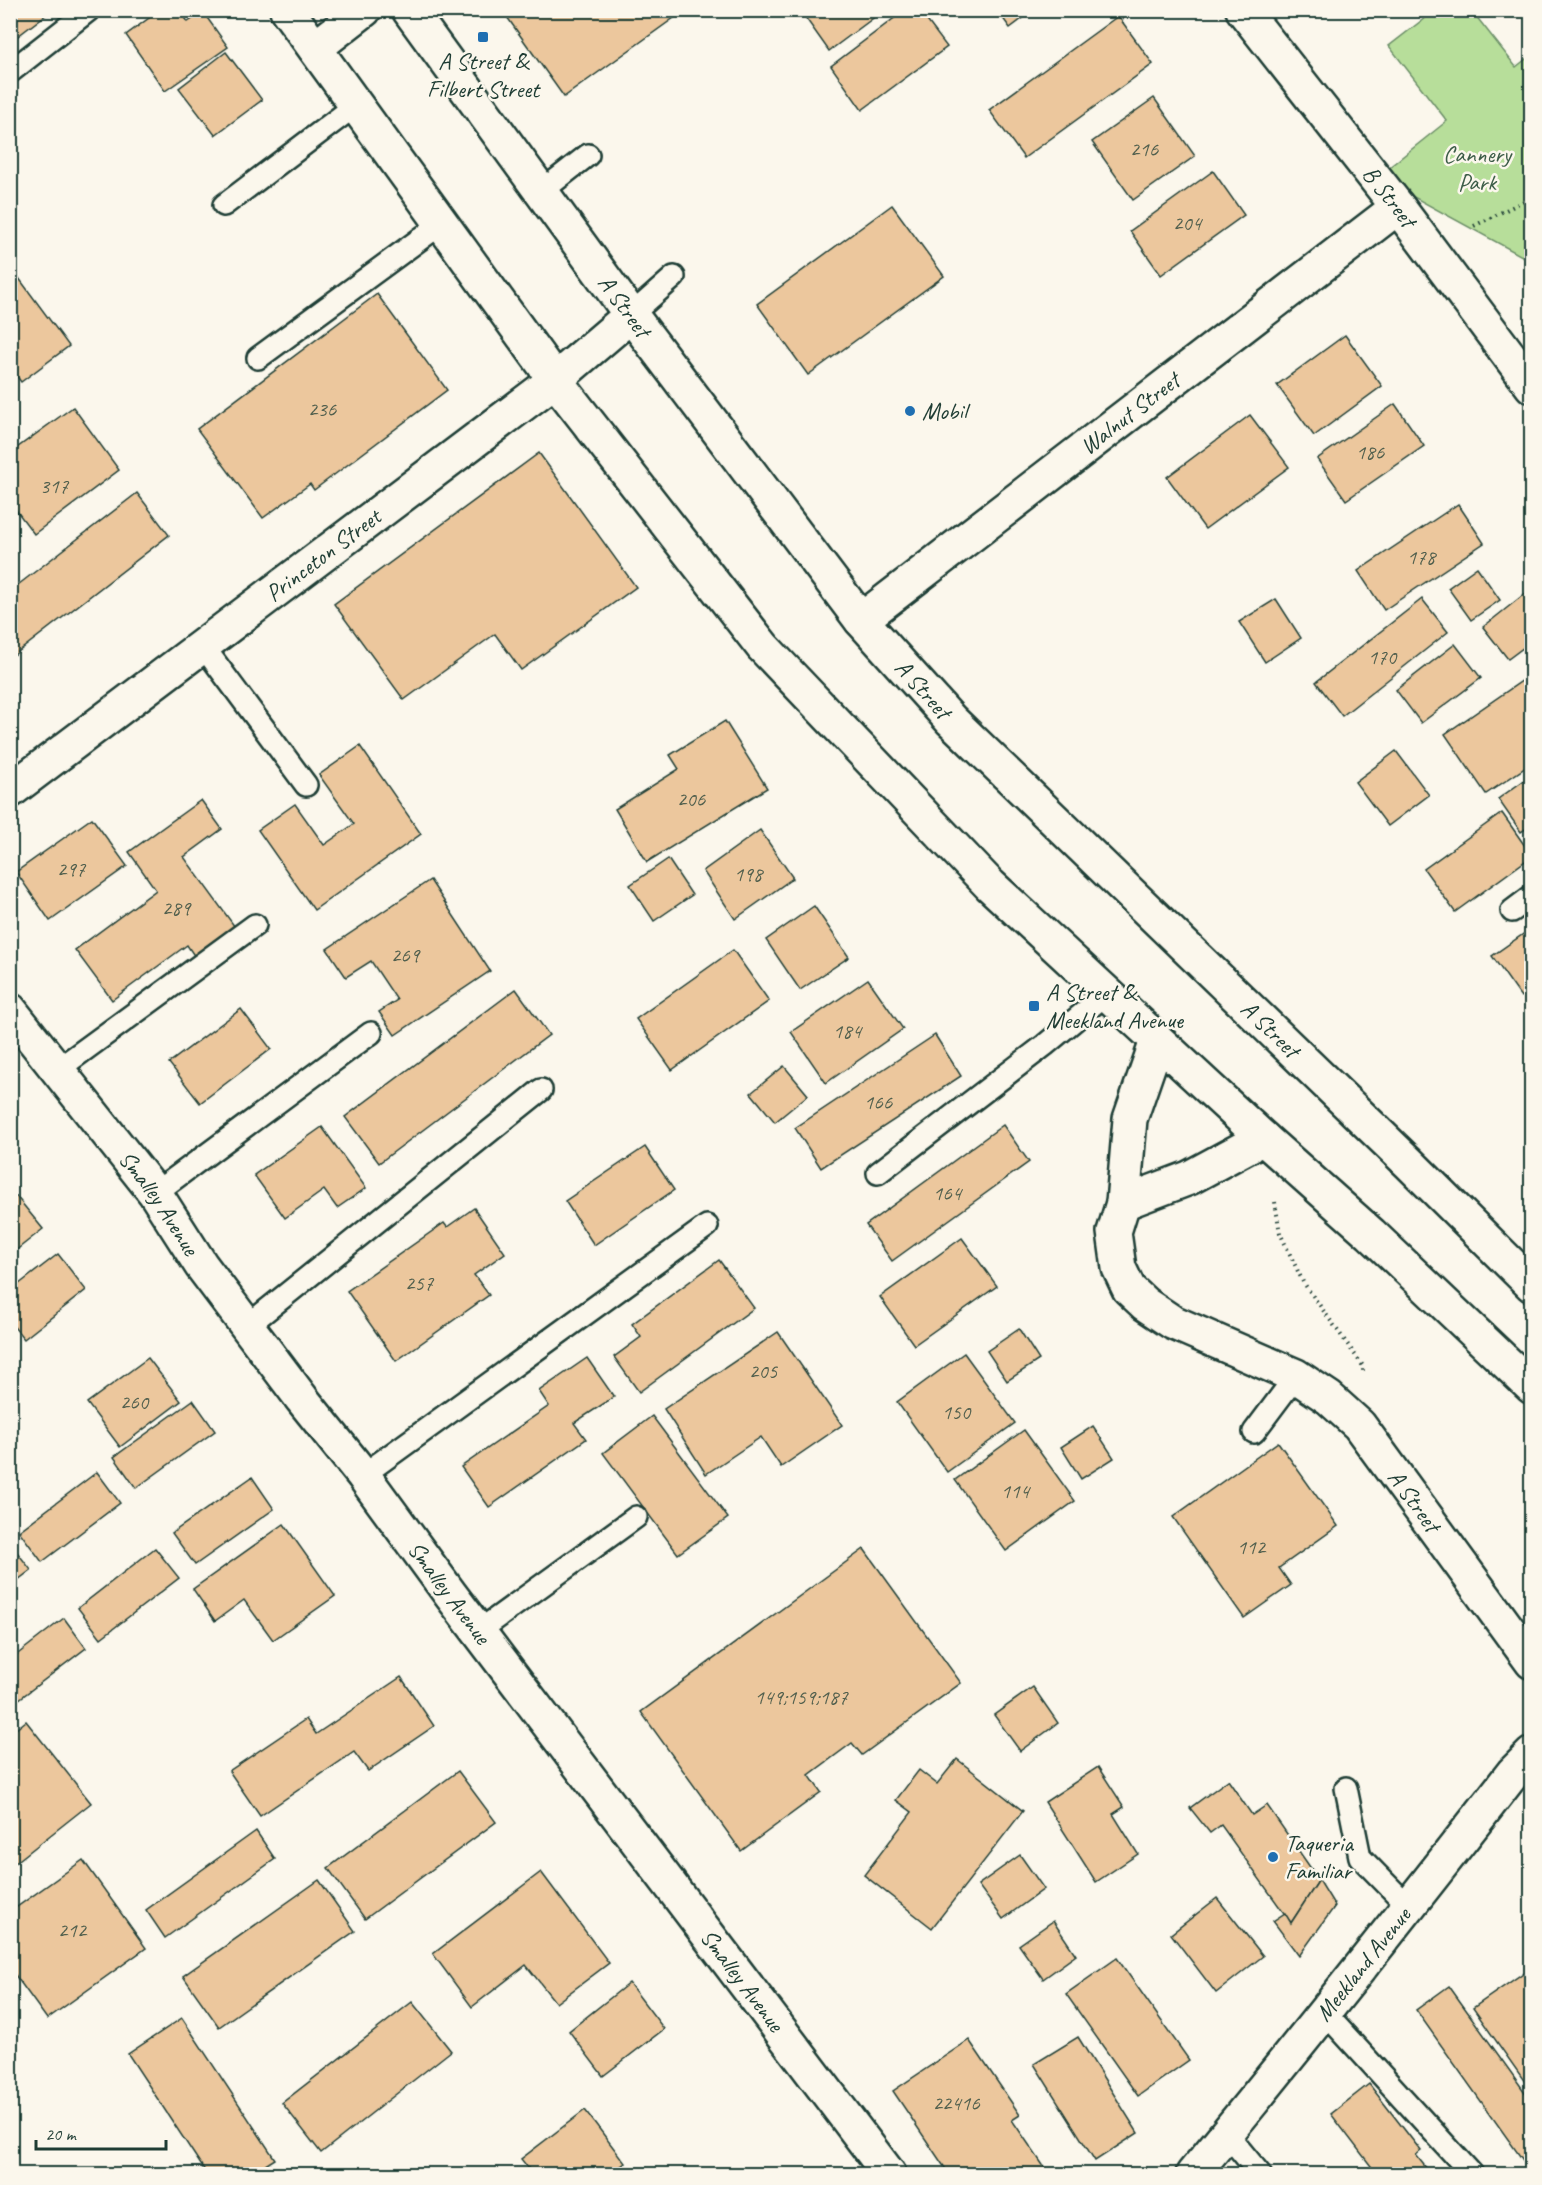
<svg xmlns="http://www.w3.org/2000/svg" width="1542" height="2185" viewBox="0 0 1542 2185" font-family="Caveat,sans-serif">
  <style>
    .green { fill: #b7de9a; stroke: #6b8e67; stroke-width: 1.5 }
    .building { fill: #ecc79d; stroke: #1f3d34; stroke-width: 1.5 }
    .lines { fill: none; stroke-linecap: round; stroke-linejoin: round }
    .lane-casing { stroke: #1f3d34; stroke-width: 26 }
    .street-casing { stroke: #1f3d34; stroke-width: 38 }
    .secondary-casing { stroke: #1f3d34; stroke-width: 38 }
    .path { stroke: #1f3d34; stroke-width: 4; stroke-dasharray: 1.5 4.5; stroke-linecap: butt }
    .lane { stroke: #fbf7ec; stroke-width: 21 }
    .street { stroke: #fbf7ec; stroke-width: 33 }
    .secondary { stroke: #fbf7ec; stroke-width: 33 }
    .poi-dot { fill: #1f6fb2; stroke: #fbf7ec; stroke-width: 2 }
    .labels { text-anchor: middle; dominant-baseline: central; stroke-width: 5; stroke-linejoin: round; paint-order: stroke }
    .number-label { font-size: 21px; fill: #52604e }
    .poi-label { font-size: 24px; fill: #1f3d34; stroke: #fbf7ec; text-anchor: start }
    .park-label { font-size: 24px; fill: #3d5d48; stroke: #fbf7ec }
    .street-label { font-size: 24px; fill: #1f3d34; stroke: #fbf7ec }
  </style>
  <rect width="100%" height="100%" fill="#fbf7ec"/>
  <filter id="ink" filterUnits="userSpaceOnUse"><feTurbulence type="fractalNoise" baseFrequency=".0167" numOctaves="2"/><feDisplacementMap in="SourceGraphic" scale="12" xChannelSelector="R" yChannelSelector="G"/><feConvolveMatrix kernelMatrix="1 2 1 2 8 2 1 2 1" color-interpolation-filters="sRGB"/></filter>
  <g filter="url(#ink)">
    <path class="green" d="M1434,11H1472L1516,67L1531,55V261L1377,177L1447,121L1389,46Z"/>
    <g class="building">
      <path d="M10,10H52L10,42Z"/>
      <path d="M160,10H180L188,22L203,12L228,47L165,91L126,35Z"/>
      <path d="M502,10H685L564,97Z"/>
      <path d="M800,10H884L829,51Z"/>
      <path d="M905,10H919L947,47L862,110L831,66Z"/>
      <path d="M997,10H1034L1010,28Z"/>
      <path d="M1118,16L1153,64L1024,158L989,110Z"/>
      <path d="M226,52L262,100L215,135L179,88Z"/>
      <path d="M1154,98L1195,156L1133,200L1092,142Z"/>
      <path d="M1213,171L1244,215L1161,275L1130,231Z"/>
      <path d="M892,205L944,276L808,375L757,304Z"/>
      <path d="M10,266L69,346L21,382L10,367Z"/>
      <path d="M377,294L447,390L314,490L310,484L263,518L197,429Z"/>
      <path d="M1345,335L1382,386L1314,436L1277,385Z"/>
      <path d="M1395,404L1424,446L1346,500L1317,459Z"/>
      <path d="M73,407L119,470L34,534L10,502V453Z"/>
      <path d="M1250,415L1289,467L1205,529L1167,477Z"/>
      <path d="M539,453L636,587L521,670L495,634L404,700L334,604Z"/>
      <path d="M137,493L169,535L14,655L10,651V591Z"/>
      <path d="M1458,504L1484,543L1384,610L1358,571Z"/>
      <path d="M1477,567L1500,600L1471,620L1448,588Z"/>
      <path d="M1532,588V641L1508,659L1483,627Z"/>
      <path d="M1276,599L1301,638L1265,662L1239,622Z"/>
      <path d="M1422,599L1448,632L1342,716L1316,682Z"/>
      <path d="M1455,644L1481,678L1421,723L1396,690Z"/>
      <path d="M1532,674V763L1486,794L1445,734Z"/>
      <path d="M725,721L767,788L647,862L615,809L679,769L670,755Z"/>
      <path d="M360,746L421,834L314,910L258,830L295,804L324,845L354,824L319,775Z"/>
      <path d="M1396,751L1429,795L1388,826L1355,782Z"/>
      <path d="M1526,779L1532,786V825L1521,832L1498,799Z"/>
      <path d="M201,800L222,829L184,857L235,927L195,957L187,945L112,1000L75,950L156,890L129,852Z"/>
      <path d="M1502,813L1532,856L1455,912L1424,869Z"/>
      <path d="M92,818L127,866L50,921L16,872Z"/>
      <path d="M760,830L793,878L735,919L703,871Z"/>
      <path d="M668,859L692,895L654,921L630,885Z"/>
      <path d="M430,880L490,971L395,1035L379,1012L397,1000L371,961L346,977L327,949Z"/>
      <path d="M814,906L849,957L800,990L766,940Z"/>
      <path d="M1532,928V990L1521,997L1492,956Z"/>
      <path d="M733,950L769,1001L672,1070L636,1019Z"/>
      <path d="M868,979L903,1029L826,1083L791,1032Z"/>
      <path d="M516,989L549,1035L379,1163L345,1117Z"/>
      <path d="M241,1009L271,1049L200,1103L169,1063Z"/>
      <path d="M935,1035L961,1076L821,1168L795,1128Z"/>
      <path d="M784,1066L808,1095L775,1122L751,1093Z"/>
      <path d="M1003,1125L1029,1162L892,1261L866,1225Z"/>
      <path d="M322,1127L366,1188L337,1208L324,1190L285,1218L254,1175Z"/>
      <path d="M645,1147L674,1190L594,1245L565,1201Z"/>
      <path d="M16,1196L43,1229L10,1255V1200Z"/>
      <path d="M474,1208L505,1253L474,1275L489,1295L396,1361L347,1291L444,1223L447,1227Z"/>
      <path d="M962,1238L997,1286L914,1345L880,1297Z"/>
      <path d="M58,1254L86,1290L24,1339L10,1322V1291Z"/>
      <path d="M719,1260L754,1308L639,1392L614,1357L641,1337L632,1324Z"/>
      <path d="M1019,1329L1039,1360L1007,1381L987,1351Z"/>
      <path d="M778,1332L842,1425L781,1467L761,1437L706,1474L664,1409Z"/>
      <path d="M964,1353L1015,1423L947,1472L897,1402Z"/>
      <path d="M148,1358L181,1401L120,1447L87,1403Z"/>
      <path d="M587,1358L614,1397L574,1423L586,1439L489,1507L461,1467L549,1406L539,1391Z"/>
      <path d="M193,1400L215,1431L136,1488L114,1457Z"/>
      <path d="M652,1416L728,1518L678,1554L603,1453Z"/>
      <path d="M1093,1426L1114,1458L1081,1479L1061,1447Z"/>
      <path d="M1024,1430L1075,1501L1006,1551L955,1480Z"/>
      <path d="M1278,1442L1338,1526L1279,1568L1291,1585L1244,1618L1173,1517Z"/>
      <path d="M97,1472L120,1503L42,1562L19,1531Z"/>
      <path d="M252,1477L274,1509L195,1565L172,1533Z"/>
      <path d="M284,1524L335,1596L273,1640L244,1600L215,1621L193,1589Z"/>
      <path d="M10,1543L31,1570L10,1586Z"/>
      <path d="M155,1548L179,1578L101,1638L78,1608Z"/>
      <path d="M864,1549L961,1683L862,1755L852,1743L809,1775L821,1792L741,1851L641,1712Z"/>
      <path d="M64,1618L86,1648L10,1706V1660Z"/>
      <path d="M401,1677L434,1726L368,1771L354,1752L260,1816L229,1771L306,1719L316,1734Z"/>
      <path d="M1033,1687L1058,1723L1020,1751L994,1715Z"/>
      <path d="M26,1721L91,1803L10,1867V1734Z"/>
      <path d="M957,1759L1023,1811L932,1928L864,1875L912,1812L896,1800L919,1770L937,1784Z"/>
      <path d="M1098,1767L1124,1807L1113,1814L1138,1854L1096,1882L1045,1802Z"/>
      <path d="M458,1771L496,1822L365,1919L328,1868Z"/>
      <path d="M1228,1780L1252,1815L1267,1805L1319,1880L1291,1923L1221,1825L1210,1833L1190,1808Z"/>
      <path d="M256,1831L275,1859L165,1938L146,1910Z"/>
      <path d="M1020,1855L1044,1889L1003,1919L978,1885Z"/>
      <path d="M83,1860L146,1948L47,2019L10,1968V1912Z"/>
      <path d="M541,1872L609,1963L556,2003L526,1965L472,2007L433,1954Z"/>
      <path d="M319,1880L355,1931L219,2027L183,1976Z"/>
      <path d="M1319,1880L1335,1906L1299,1956L1273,1921L1285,1913L1291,1923Z"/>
      <path d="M1217,1898L1263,1956L1216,1993L1171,1934Z"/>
      <path d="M1053,1921L1076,1955L1043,1979L1019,1945Z"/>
      <path d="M1117,1958L1189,2060L1138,2096L1066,1994Z"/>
      <path d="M1532,1967V2092L1473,2008Z"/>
      <path d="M629,1983L664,2029L603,2076L569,2031Z"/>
      <path d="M1449,1986L1532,2102V2173L1416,2010Z"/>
      <path d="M412,2002L451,2051L321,2153L282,2103Z"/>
      <path d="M182,2018L275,2159L251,2174H207L128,2054Z"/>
      <path d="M1078,2037L1138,2133L1095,2161L1034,2064Z"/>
      <path d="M969,2040L1020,2115L1012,2120L1049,2174H949L893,2091Z"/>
      <path d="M1369,2084L1421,2151L1416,2155L1431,2174H1377L1331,2114Z"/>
      <path d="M585,2110L625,2163L610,2174H533L521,2159Z"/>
    </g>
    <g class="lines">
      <g class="lane-casing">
        <g id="lane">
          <path d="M10,72L89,10"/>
          <path d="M542,191L588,155"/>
          <path d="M224,205L356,105"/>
          <path d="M631,315L674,277"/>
          <path d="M258,358L442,223"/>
          <path d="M203,646L306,785"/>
          <path d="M1512,911L1532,896"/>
          <path d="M57,1070L255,925"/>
          <path d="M878,1173L1045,1045L1106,994"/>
          <path d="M155,1193L371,1033"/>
          <path d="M247,1326L541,1090"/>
          <path d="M1254,1432L1296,1376"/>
          <path d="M363,1475L707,1226"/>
          <path d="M479,1631L636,1517"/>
          <path d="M1346,1788L1360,1857L1409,1907"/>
          <path d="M1325,2013L1472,2174"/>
          <path d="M1227,2134L1260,2174"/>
        </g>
      </g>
      <g class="street-casing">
        <g id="street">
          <path id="s1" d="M861,620L1398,207"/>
          <path id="s2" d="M10,791L555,380L631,315"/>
          <path id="s3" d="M10,1010L155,1193L201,1265L302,1399L363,1475L450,1594L889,2174"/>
        </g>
      </g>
      <g class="secondary-casing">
        <g id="secondary">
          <path d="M287,10L555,380L763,647L990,885L1263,1138L1371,1234L1532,1387"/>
          <path id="s4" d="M409,10L631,315L861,620L951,720L1409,1163L1532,1285"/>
          <path id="s5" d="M1243,10L1398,207L1532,386"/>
          <path d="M315,48L364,10"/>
          <path id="s6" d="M1157,1041L1130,1119L1123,1203L1114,1232L1119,1268L1129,1289L1145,1304L1172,1322L1296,1376L1329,1398L1359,1425L1532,1662"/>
          <path d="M1123,1203L1189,1178L1263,1138"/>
          <path id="s7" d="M1193,2174C1302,2042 1408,1908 1513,1773L1532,1754"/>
        </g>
      </g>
      <g class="path">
        <path d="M1474,226L1532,197"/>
        <path d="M1275,1202L1280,1233L1303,1282L1363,1366V1374"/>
      </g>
      <use href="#lane" class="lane"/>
      <use href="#street" class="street"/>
      <use href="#secondary" class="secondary"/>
    </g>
  </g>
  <g class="poi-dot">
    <rect x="477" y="31" width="12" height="12" rx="3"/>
    <circle cx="910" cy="411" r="6"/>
    <rect x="1028" y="1000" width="12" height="12" rx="3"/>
    <circle cx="1273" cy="1857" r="6"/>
  </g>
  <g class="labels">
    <g class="number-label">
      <text x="1144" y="149">216</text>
      <text x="1187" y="223">204</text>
      <text x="322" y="409">236</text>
      <text x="1370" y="452">186</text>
      <text x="54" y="486">317</text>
      <text x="1421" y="557">178</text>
      <text x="1382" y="657">170</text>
      <text x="691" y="799">206</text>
      <text x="71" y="869">297</text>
      <text x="748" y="874">198</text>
      <text x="176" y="908">289</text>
      <text x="405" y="955">269</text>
      <text x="847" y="1031">184</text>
      <text x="878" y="1102">166</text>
      <text x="947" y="1193">164</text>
      <text x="419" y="1283">257</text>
      <text x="763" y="1371">205</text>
      <text x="134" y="1402">260</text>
      <text x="956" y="1412">150</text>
      <text x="1015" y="1491">114</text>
      <text x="1251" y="1547">112</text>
      <text x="801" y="1697">149;159;187</text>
      <text x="72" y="1930">212</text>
      <text x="956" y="2103">22416</text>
    </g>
    <g class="poi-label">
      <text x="483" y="61" text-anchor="middle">A Street &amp;<tspan x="483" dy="28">Filbert Street</tspan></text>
      <text x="922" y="411">Mobil</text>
      <text x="1046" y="992">A Street &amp;<tspan x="1046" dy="28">Meekland Avenue</tspan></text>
      <text x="1285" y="1843">Taqueria<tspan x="1285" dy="28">Familiar</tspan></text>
    </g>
    <g class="park-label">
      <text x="1477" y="154">Cannery<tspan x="1477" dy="28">Park</tspan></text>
    </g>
    <g class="street-label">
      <text stroke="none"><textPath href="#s5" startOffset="237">B Street</textPath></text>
      <text stroke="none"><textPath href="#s4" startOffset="366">A Street</textPath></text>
      <text stroke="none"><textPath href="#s1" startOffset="339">Walnut Street</textPath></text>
      <text stroke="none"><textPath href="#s2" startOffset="392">Princeton Street</textPath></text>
      <text stroke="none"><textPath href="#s4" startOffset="852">A Street</textPath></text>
      <text stroke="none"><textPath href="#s4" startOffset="1338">A Street</textPath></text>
      <text stroke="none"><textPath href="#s3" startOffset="244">Smalley Avenue</textPath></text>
      <text stroke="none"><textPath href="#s6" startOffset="620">A Street</textPath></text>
      <text stroke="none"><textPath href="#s3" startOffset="730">Smalley Avenue</textPath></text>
      <text stroke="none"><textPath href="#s7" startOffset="270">Meekland Avenue</textPath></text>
      <text stroke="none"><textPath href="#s3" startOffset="1216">Smalley Avenue</textPath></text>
    </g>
  </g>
  <rect width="1542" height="2185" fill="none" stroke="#fbf7ec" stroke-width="36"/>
  <rect x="18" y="18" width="1506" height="2149" fill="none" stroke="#1f3d34" stroke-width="2" filter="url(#ink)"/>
  <path d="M36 2140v9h130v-9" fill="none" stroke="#1f3d34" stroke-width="3"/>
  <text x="45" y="2140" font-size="18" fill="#1f3d34" stroke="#fbf7ec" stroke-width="4.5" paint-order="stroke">20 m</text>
</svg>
